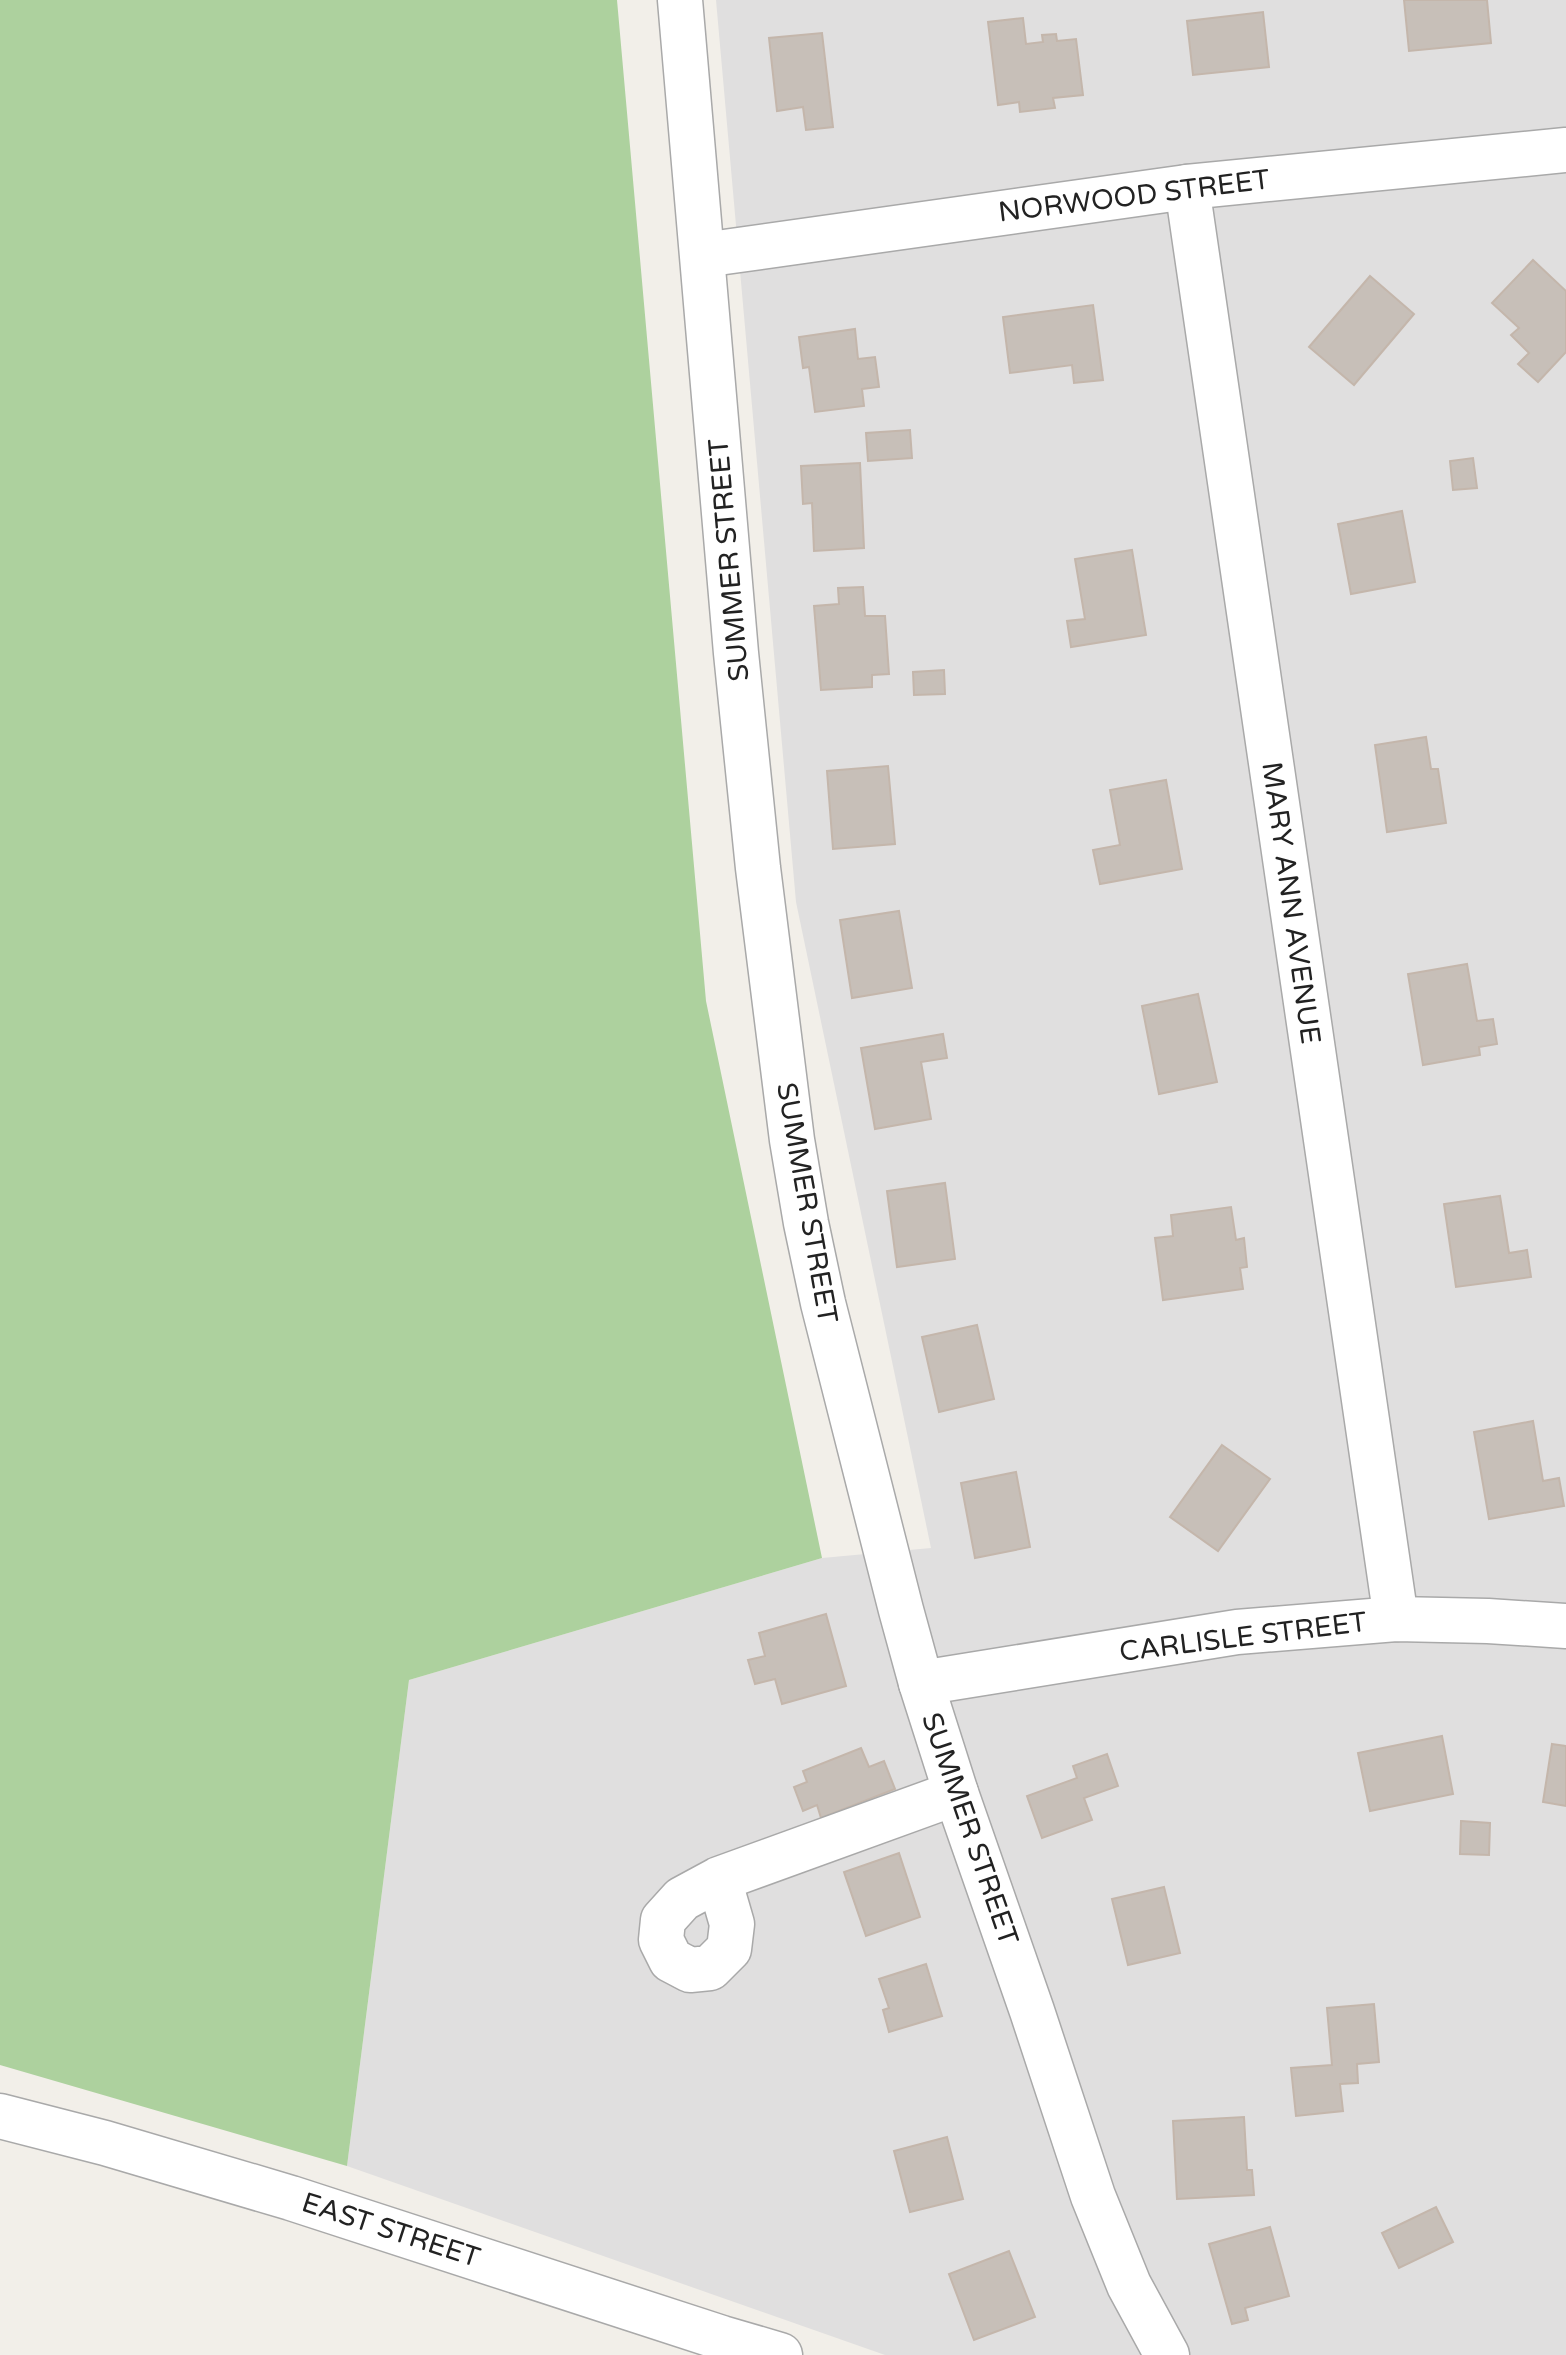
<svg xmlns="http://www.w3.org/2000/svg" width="1566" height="2355" viewBox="0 0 1566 2355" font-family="'Varela Round',sans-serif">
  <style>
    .residential { fill: #e0dfdf }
    .forest { fill: #add19e }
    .building { fill: #c7bfb8; stroke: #c4b6ab; stroke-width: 2 }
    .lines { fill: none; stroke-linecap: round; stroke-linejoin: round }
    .minor-casing { stroke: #a9a9a9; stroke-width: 47 }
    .minor { stroke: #fff; stroke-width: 44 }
    .labels { text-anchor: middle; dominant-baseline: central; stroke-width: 6; stroke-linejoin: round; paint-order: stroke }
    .street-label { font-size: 28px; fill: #222; stroke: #fff }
  </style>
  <rect width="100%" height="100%" fill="#f2efe9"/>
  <path class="residential" d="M716,0H1566V2355H885L347,2166L409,1680L822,1558L931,1548L796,902Z"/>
  <path class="forest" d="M0,0H617L706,1001L822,1558L409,1680L347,2166L0,2065Z"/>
  <g class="building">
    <path d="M1404,0H1487L1491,43L1409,51Z"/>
    <path d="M1263,12L1269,67L1193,75L1187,21Z"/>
    <path d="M1023,18L1026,44L1043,42L1042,35L1056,34L1057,41L1076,39L1083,95L1053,98L1055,108L1020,112L1019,102L998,105L988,22Z"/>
    <path d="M822,33L833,127L806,130L803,107L777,111L769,38Z"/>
    <path d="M1533,260L1566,291V352L1538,382L1518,364L1529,353L1511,335L1519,328L1492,303Z"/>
    <path d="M1370,276L1414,314L1354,385L1309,347Z"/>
    <path d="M1093,305L1103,380L1074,383L1072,365L1010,373L1003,317Z"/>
    <path d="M855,329L858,359L875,357L879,387L862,389L864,406L815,412L809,367L803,368L799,337Z"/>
    <path d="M910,430L912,458L868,461L866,433Z"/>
    <path d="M1473,458L1477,488L1453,490L1450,461Z"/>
    <path d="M860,463L864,548L814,551L812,503L803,504L801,466Z"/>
    <path d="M1402,511L1415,582L1351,594L1338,524Z"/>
    <path d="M1132,550L1146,635L1071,647L1067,621L1085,619L1075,559Z"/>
    <path d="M863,587L865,616H885L889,674L872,675V687L821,690L814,606L839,604L838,588Z"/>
    <path d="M944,670L945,694L914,695L913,672Z"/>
    <path d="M1426,737L1431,769H1438L1446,823L1387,832L1375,745Z"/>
    <path d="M888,766L895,844L833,849L827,771Z"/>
    <path d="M1166,780L1182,869L1100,884L1093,850L1120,845L1110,790Z"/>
    <path d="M899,911L912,988L852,998L840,920Z"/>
    <path d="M1467,964L1477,1021L1493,1019L1497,1044L1479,1047L1480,1055L1423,1065L1408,974Z"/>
    <path d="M1198,994L1217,1082L1159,1094L1142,1006Z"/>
    <path d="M943,1034L947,1058L921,1062L931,1119L875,1129L861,1048Z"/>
    <path d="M945,1183L955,1259L897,1267L887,1191Z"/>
    <path d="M1500,1196L1509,1253L1527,1250L1531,1277L1456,1287L1444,1204Z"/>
    <path d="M1231,1207L1236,1240L1244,1238L1247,1267L1240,1268L1243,1289L1163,1300L1155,1238L1173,1236L1171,1215Z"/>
    <path d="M977,1325L994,1399L939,1412L922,1337Z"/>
    <path d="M1533,1421L1543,1481L1559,1478L1564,1506L1489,1519L1474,1432Z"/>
    <path d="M1222,1445L1270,1479L1218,1551L1170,1517Z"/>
    <path d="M1016,1472L1030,1547L975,1558L961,1483Z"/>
    <path d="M826,1614L846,1686L782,1704L775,1679L755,1684L748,1660L765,1656L759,1633Z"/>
    <path d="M1442,1736L1453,1794L1370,1811L1358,1753Z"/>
    <path d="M1552,1744L1566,1746V1806L1543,1802Z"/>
    <path d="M861,1748L869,1767L884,1761L895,1789L821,1818L817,1805L803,1811L794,1787L807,1782L803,1771Z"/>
    <path d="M1107,1754L1118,1786L1084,1798L1092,1820L1042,1838L1027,1796L1077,1778L1073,1766Z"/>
    <path d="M1461,1821L1490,1823L1489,1855L1460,1854Z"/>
    <path d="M899,1853L920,1917L866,1936L844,1872Z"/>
    <path d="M1164,1887L1180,1953L1128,1965L1112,1899Z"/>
    <path d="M926,1964L942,2016L889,2032L883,2010L889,2008L879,1979Z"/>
    <path d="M1374,2004L1379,2062L1357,2064L1358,2083L1340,2084L1343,2111L1296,2116L1291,2068L1332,2065L1327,2008Z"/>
    <path d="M1244,2117L1247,2170H1252L1254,2195L1177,2199L1173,2121Z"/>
    <path d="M947,2137L963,2199L910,2212L894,2151Z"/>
    <path d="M1436,2207L1453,2242L1399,2268L1382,2233Z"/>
    <path d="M1270,2227L1289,2296L1245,2308L1248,2320L1232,2324L1209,2244Z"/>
    <path d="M1009,2251L1035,2317L974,2340L949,2274Z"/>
  </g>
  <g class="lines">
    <g class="minor-casing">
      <g id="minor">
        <path d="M680,0L736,653L758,868L792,1140L806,1223L823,1303L901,1610L921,1683L956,1793L1032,2011L1093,2196L1129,2285L1167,2355"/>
        <path d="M1187,187L1396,1619"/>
        <path d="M703,255L1187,187L1566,150"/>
        <path d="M921,1683L1237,1632L1396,1619L1488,1621L1566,1626"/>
        <path d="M719,1879L732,1924L729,1949L710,1968L690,1970L671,1960L661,1940L663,1920L682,1899L719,1879L956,1793"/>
        <path d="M0,2116L105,2143L291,2198L722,2338L780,2355"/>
      </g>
    </g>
    <use href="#minor" class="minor"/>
  </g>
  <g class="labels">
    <g class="street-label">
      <text transform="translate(1134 196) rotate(-7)">NORWOOD STREET</text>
      <text transform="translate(729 560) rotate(-95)">SUMMER STREET</text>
      <text transform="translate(1291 903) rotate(82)">MARY ANN AVENUE</text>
      <text transform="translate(807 1203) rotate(80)">SUMMER STREET</text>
      <text transform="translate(1243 1637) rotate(-7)">CARLISLE STREET</text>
      <text transform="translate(970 1829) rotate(71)">SUMMER STREET</text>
      <text transform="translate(391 2230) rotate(18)">EAST STREET</text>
    </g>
  </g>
</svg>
